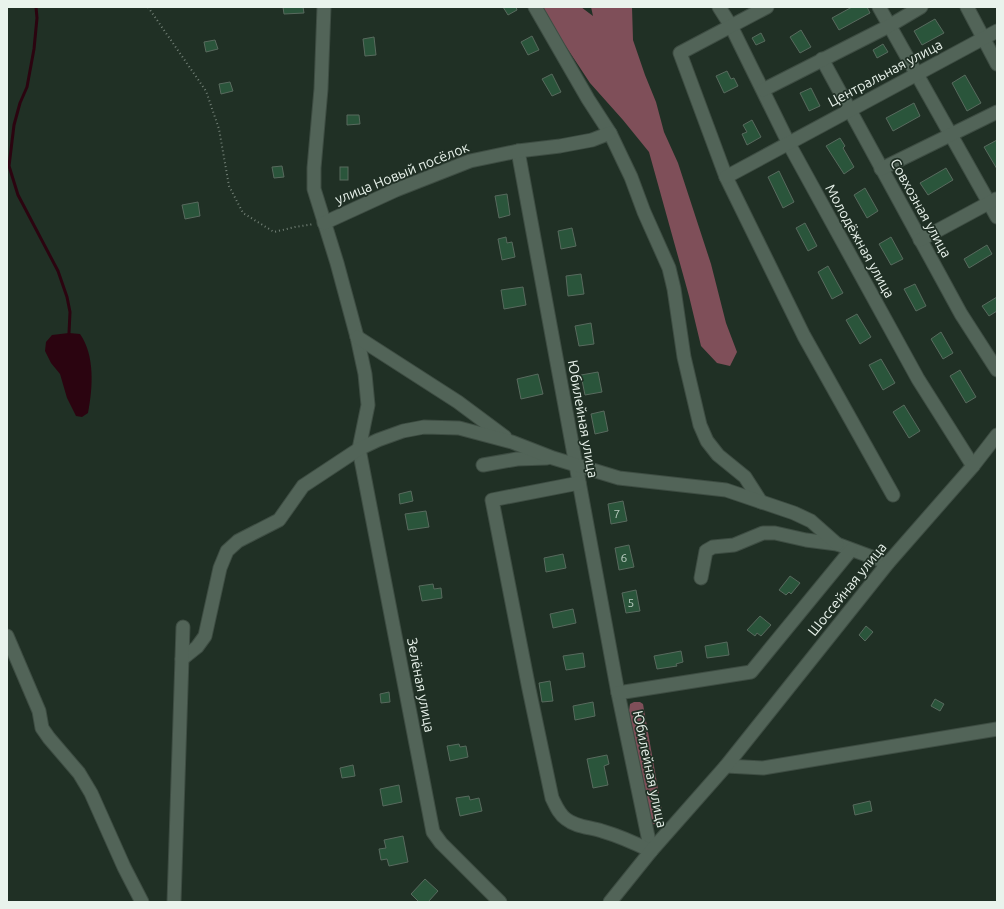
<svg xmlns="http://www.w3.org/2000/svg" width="1004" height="909" viewBox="0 0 1004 909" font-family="Ubuntu,sans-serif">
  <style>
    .forest { fill: #7f4f59 }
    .water { fill: #2b0410 }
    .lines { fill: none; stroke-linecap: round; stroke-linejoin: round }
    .stream { stroke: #2b0410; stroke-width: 3 }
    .building { fill: #2a553b; stroke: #586a5e }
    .minor-casing { stroke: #3e4d43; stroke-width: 15 }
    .path { stroke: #738177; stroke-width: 2; stroke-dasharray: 1 3; stroke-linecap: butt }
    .minor { stroke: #526458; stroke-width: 13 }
    .labels { text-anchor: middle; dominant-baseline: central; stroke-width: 3.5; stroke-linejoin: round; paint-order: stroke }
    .number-label { font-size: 12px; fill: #b9ccc0 }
    .street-label { font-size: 14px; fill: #e9f3ec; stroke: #203025 }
  </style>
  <rect width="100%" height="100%" fill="#203025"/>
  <g class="forest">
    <path d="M540,7H581L593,16L591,7H632L633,40L645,75L656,102L664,132L678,163L711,264L726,323L737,352L730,366L717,363L701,346L689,296L649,152L623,120L590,83Z"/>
    <path d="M634,702H640L643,704L663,817C660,822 657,825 651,824L629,711L630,704Z"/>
  </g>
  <path class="water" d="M69,333L80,334C95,355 93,388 88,413L82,417L76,416L67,398L60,374L51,363L45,351L46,342L52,335Z"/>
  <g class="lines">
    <path class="stream" d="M36,7L37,18L34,49L27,87L20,103L14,125L9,166L18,195L58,271L67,297L70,312L69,333"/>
  </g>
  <g class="building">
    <path d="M283,7H303L304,13L284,14Z"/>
    <path d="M503,7H516L517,10L508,15Z"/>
    <path d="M852,7H867L870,13L839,30L832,18Z"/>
    <path d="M935,19L944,33L922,45L914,31Z"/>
    <path d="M801,30L811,47L800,53L790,37Z"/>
    <path d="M761,33L765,41L756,45L752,38Z"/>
    <path d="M532,36L539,50L528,55L521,42Z"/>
    <path d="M374,37L376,55L365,56L363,39Z"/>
    <path d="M215,40L218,49L206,52L204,42Z"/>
    <path d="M883,44L888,52L877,58L873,50Z"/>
    <path d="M727,71L731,79L734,78L738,86L724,93L716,76Z"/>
    <path d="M552,74L561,92L552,96L542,79Z"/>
    <path d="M965,75L981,103L967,111L952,83Z"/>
    <path d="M230,82L233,91L221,94L219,84Z"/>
    <path d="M811,88L820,106L809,111L800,93Z"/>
    <path d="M914,103L920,116L893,131L886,118Z"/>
    <path d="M347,115H359L360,124L347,125Z"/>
    <path d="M752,120L761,137L747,145L742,134L747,132L743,125Z"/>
    <path d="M840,138L845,146L843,148L854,167L844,174L826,146Z"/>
    <path d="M997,140V169L984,147Z"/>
    <path d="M282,166L284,177L274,178L272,167Z"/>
    <rect x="340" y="167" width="8" height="13"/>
    <path d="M946,168L953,180L928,195L920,183Z"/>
    <path d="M779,171L794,202L783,208L768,177Z"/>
    <path d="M865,188L878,211L867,218L854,195Z"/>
    <path d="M507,194L510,215L499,218L495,196Z"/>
    <path d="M198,202L200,216L185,219L182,205Z"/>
    <path d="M805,223L817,246L808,251L796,228Z"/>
    <path d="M572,228L576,246L561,249L558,231Z"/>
    <path d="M506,237L507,243L512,242L515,257L502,260L498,239Z"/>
    <path d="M891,237L903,259L891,265L879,244Z"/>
    <path d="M987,245L992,254L969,268L964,259Z"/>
    <path d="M828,266L843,293L832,299L818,272Z"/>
    <path d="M581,274L584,294L568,296L566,276Z"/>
    <path d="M915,284L926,306L916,311L904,289Z"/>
    <path d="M523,287L526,305L504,309L501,290Z"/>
    <path d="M997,297V311L989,316L982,306Z"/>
    <path d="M857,314L871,337L860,344L846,320Z"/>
    <path d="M591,323L594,344L579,346L575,326Z"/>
    <path d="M941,332L953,353L943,359L931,339Z"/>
    <path d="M881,359L895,383L883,390L869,365Z"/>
    <path d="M960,370L976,397L966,403L950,376Z"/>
    <path d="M598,372L602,392L585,395L581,375Z"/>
    <path d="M538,374L543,394L521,399L517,379Z"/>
    <path d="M904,405L920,431L909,438L893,412Z"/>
    <path d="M604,411L608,431L595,434L591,414Z"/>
    <path d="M411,491L413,501L400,504L399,494Z"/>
    <path d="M623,501L627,521L611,524L608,504Z"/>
    <path d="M426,511L429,527L408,530L405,514Z"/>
    <path d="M629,545L634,567L619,570L615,548Z"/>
    <path d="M563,554L566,568L546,572L544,558Z"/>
    <path d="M790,576L800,583L791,594L789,592L786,595L779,590Z"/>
    <path d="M433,584L434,589L441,588L442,598L422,601L419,586Z"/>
    <path d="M636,590L640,611L626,613L622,593Z"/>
    <path d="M573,609L576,623L553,628L550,614Z"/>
    <path d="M760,616L771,625L761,636L757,633L755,636L747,630Z"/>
    <path d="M866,626L873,632L865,641L859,635Z"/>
    <path d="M727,642L729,655L707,658L705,646Z"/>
    <path d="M681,651L683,662L676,664L677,666L657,669L654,656Z"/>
    <path d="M583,653L585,667L566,670L563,656Z"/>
    <path d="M550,681L553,701L542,702L539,683Z"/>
    <path d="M389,692L390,702L381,703L380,694Z"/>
    <path d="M935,699L944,704L940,711L931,706Z"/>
    <path d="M593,702L595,716L575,720L573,706Z"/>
    <path d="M459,744L460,747L466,746L468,757L450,761L447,746Z"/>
    <path d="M607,755L609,764L604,766L608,785L593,788L587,759Z"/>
    <path d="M353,765L355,776L342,778L340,768Z"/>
    <path d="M399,785L402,802L383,806L380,789Z"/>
    <path d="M469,796L470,800L479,798L482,811L460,816L456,798Z"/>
    <path d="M870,801L872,811L855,815L853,805Z"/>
    <path d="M403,836L408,862L389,866L387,859L381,860L379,849L386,848L384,840Z"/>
    <path d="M425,879L438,891L428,902H419L411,894Z"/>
  </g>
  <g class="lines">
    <g class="minor-casing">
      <g id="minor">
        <path d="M324,7L321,89L314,168V189L337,263L357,337L365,374L368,405L359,449L433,832L441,843L500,902"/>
        <path d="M535,7L588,99L610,133L631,177L644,212L669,268L674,289L684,357L700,425L707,441L718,455L745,477L761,502"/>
        <path d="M719,7L731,26L789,144L918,379L973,466"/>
        <path d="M767,7L680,53L726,177L804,336L893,495"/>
        <path d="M879,7L997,217"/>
        <path d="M967,7L997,64"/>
        <path d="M822,59L961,314L997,370"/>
        <path d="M763,90L889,26L921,7"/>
        <path d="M518,151L618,693L651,851"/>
        <path d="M881,169L997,112"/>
        <path d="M726,177L997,31"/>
        <path d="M324,223L396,190L470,161L518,151L560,146L592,140L610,133"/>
        <path d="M920,240L996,199"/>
        <path d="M357,337L458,402L505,437"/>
        <path d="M483,465L517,459L547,458"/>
        <path d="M579,483L492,500L529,689L552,798C556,806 559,814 566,819C576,827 590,827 602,831C619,836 635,843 651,851"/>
        <path d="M701,578L706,551L713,547L734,545L763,533H775L806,540L837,544L888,563"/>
        <path d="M7,636L39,711L42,728L49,738L79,773L91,793L124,867L142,902"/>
        <path d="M182,659L197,647L205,636L220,568L227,551L238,541L279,520L303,486L359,449L378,440L403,431L424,427L459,428L512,442L553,458L619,478L726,490L794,513L811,521L837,544"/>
        <path d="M618,693L751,672L851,550"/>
        <path d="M726,766L763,768L997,729"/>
        <path d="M174,902L183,627"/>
        <path d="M610,902L651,851L726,766L888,563L973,466L997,435"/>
      </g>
    </g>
    <path class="path" d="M148,7L206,91L219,129L229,186L243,213L274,232L295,227L314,224"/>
    <use href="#minor" class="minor"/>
  </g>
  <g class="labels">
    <g class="number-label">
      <text x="617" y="513">7</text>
      <text x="624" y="557">6</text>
      <text x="631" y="602">5</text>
    </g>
    <g class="street-label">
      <text transform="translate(885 73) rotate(-28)">Центральная улица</text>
      <text transform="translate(402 173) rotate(-22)">улица Новый посёлок</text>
      <text transform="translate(921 208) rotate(61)">Совхозная улица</text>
      <text transform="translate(860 241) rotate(61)">Молодёжная улица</text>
      <text transform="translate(583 419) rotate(80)">Юбилейная улица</text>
      <text transform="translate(847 589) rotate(-51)">Шоссейная улица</text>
      <text transform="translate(421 685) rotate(79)">Зелёная улица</text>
      <text transform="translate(650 769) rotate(78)">Юбилейная улица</text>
    </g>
  </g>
  <rect width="1004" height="909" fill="none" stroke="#e9f3ec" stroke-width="16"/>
</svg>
